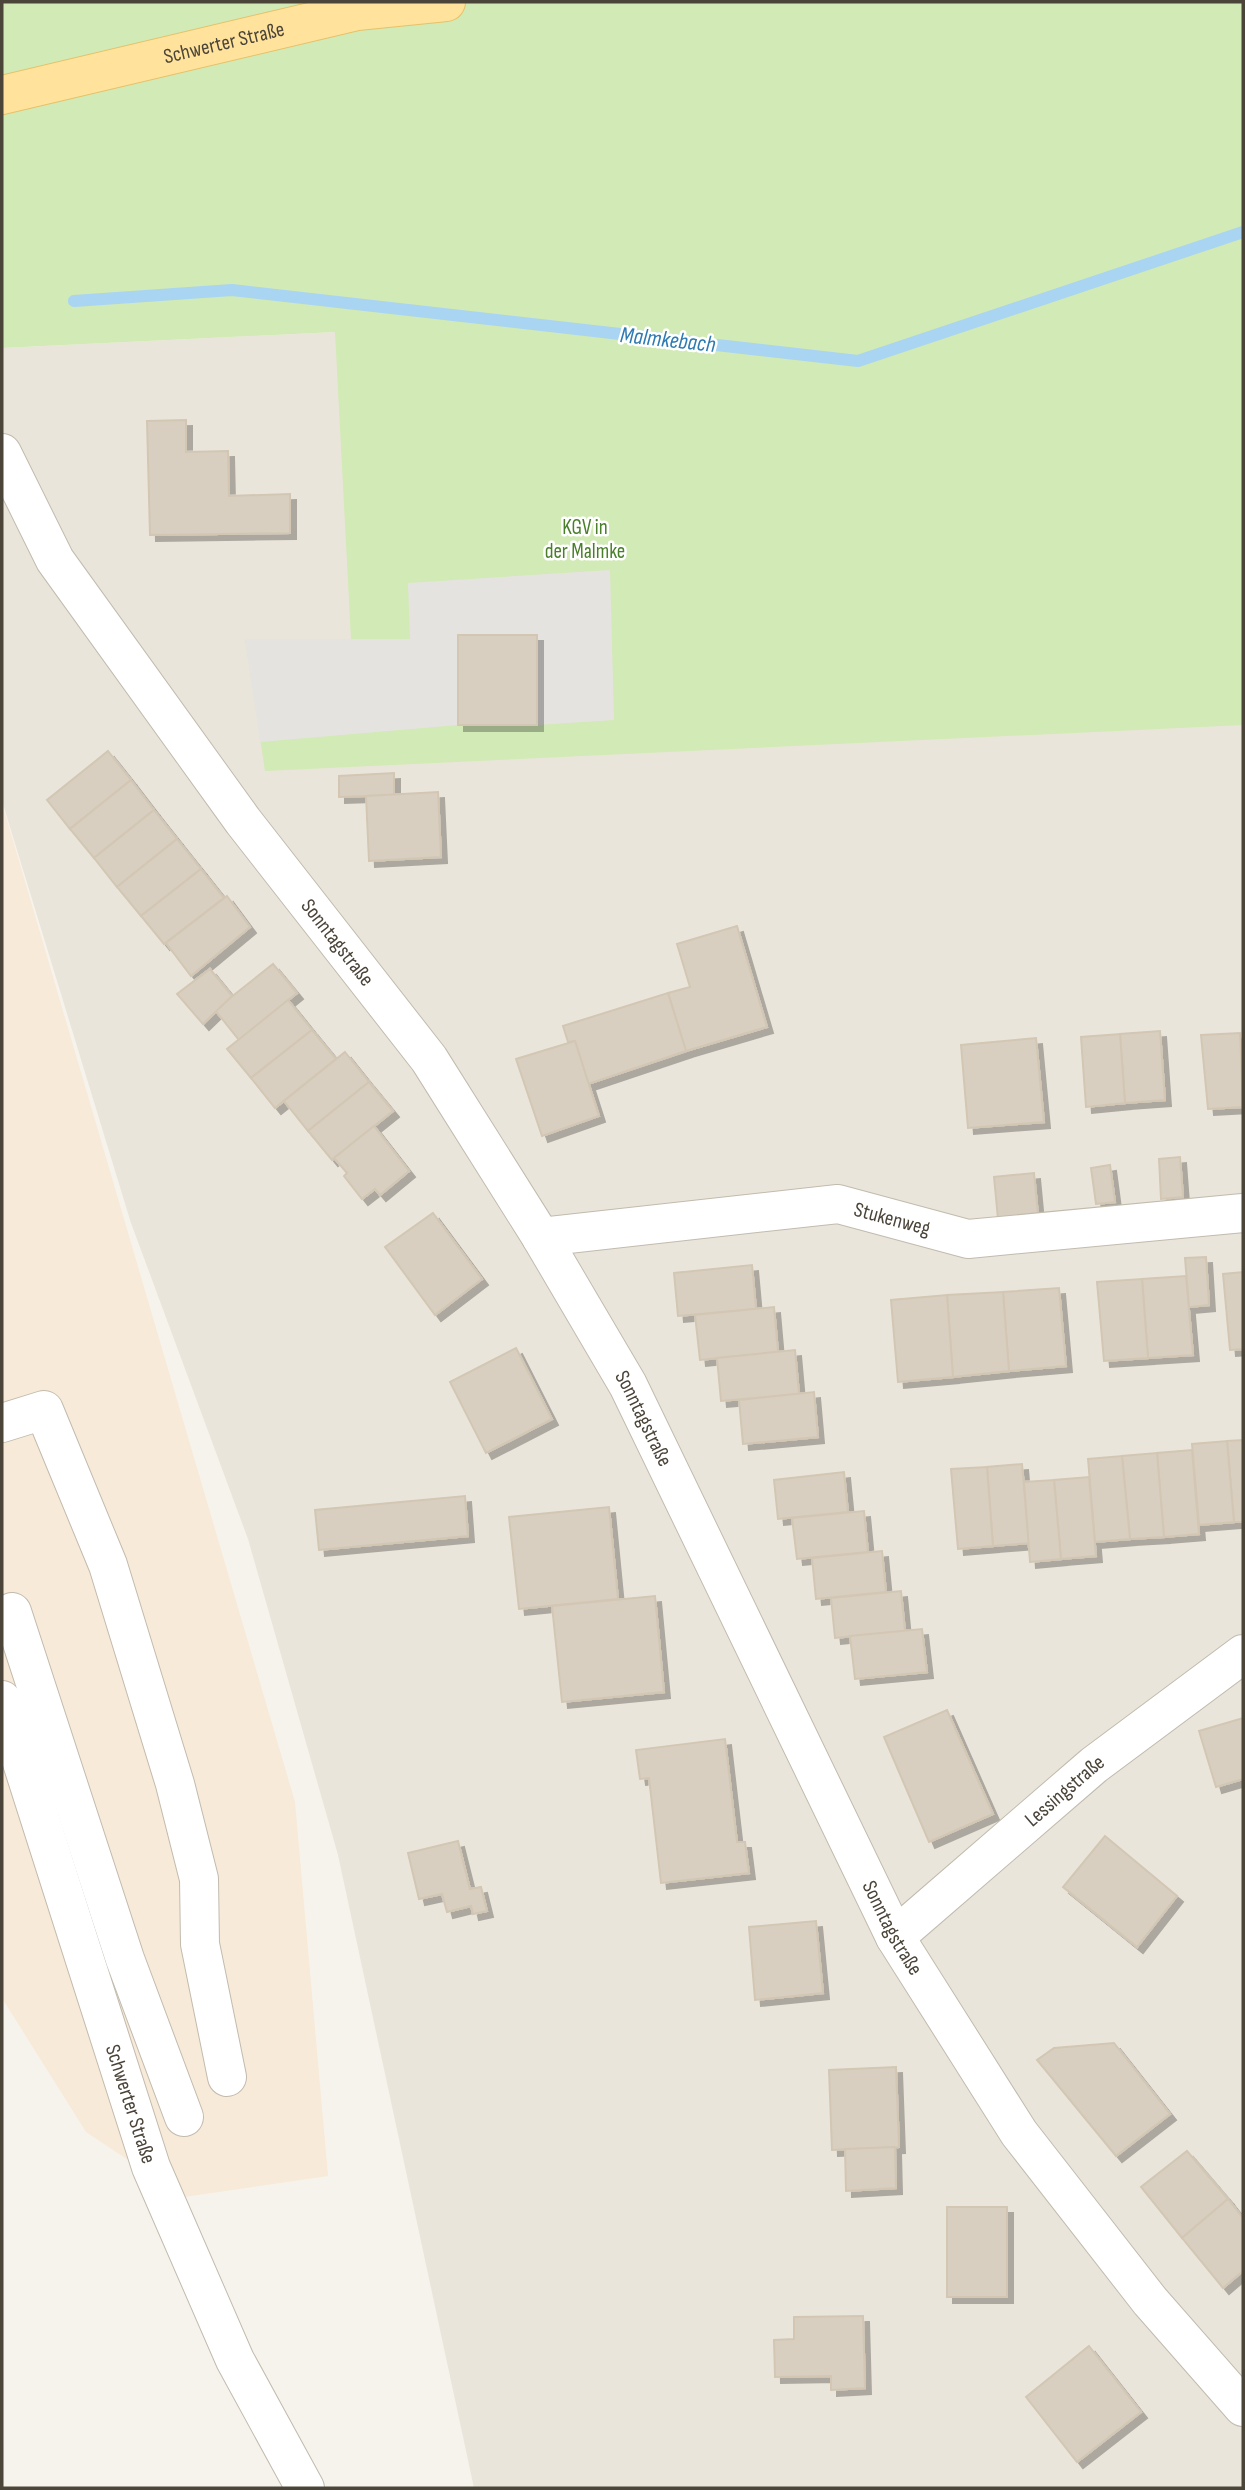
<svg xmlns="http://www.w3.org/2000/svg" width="1245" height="2490" viewBox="0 0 1245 2490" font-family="'Sofia Sans Condensed',sans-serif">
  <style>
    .residential { fill: #eae5da }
    .commercial { fill: #f7ead8 }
    .green { fill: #d2eab5 }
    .parking { fill: #e5e3e0 }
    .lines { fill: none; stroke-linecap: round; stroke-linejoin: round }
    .stream { stroke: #a9d4f2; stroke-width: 12 }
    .building { fill: #d8cfc1; stroke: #d3c7b4; stroke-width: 2; filter: url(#shadow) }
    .minor-casing { stroke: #c2bbae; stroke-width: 40 }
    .major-casing { stroke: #e6c16a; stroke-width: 40 }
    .minor { stroke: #fff; stroke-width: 38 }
    .major { stroke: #ffe39c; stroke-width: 38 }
    .labels { text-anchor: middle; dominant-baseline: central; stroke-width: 5; stroke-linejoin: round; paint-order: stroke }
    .street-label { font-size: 21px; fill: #4b4439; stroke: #fff }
    .park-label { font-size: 21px; fill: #4a7f2a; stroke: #fff }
    .water-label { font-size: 23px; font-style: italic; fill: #2e7ab2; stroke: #fff }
  </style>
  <defs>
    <filter id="shadow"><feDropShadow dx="6" dy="6" stdDeviation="0" flood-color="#0004"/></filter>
  </defs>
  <rect width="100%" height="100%" fill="#f6f3ec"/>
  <path class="residential" d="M335,332L1243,520V2488H474L338,1855L248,1539L131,1223L2,801V348Z"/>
  <path class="commercial" d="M2,803L295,1802L328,2176L184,2197L86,2132L2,1998Z"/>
  <path class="green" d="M2,2H1243V725L265,771L245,639H351L335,332L2,348Z"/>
  <path class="parking" d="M610,570L614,720L537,725L536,635H458V725L260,742L245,639H410L408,583Z"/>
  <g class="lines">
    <path class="stream" d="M74,301L232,290L858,361L1243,232"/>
  </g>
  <g class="building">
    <path d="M186,420V452L228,451L229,496L290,494V533L150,535L147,421Z"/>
    <rect x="458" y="635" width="79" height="90"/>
    <path d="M108,751L131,780L70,829L47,800Z"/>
    <path d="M394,773V795L339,797V776Z"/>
    <path d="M131,780L154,810L94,858L70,829Z"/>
    <path d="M438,792L441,857L369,861L366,796Z"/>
    <path d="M154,810L177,839L117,887L94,858Z"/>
    <path d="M177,839L201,869L141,916L117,887Z"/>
    <path d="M201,869L224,898L164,944L141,916Z"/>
    <path d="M227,896L250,927L191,976L166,943Z"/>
    <path d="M737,926L767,1027L686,1051L668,993L690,987L677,944Z"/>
    <path d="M273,964L297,993L239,1040L215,1010Z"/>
    <path d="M210,969L232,996L203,1024L177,994Z"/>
    <path d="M668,993L686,1051L588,1084L575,1041L568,1042L563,1026Z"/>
    <path d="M288,1000L312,1030L251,1078L227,1049Z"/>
    <path d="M312,1030L336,1059L275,1108L251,1078Z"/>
    <path d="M1160,1031L1165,1100L1125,1103L1120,1034Z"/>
    <path d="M1240,1033L1243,1107L1208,1109L1201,1035Z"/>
    <path d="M1120,1034L1125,1103L1086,1107L1081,1037Z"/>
    <path d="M1036,1038L1044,1122L968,1128L961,1045Z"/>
    <path d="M575,1041L599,1116L542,1136L516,1059Z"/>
    <path d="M345,1052L369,1082L308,1131L284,1101Z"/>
    <path d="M369,1082L393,1111L332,1160L308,1131Z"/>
    <path d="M374,1126L409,1171L380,1195L375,1189L362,1199L344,1176L347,1173L334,1158Z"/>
    <path d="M1180,1157L1183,1197L1161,1199L1159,1159Z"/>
    <path d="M1110,1165L1115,1202L1096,1204L1091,1168Z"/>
    <path d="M1034,1173L1038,1215L998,1219L994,1177Z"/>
    <path d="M433,1213L482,1279L435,1315L385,1247Z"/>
    <path d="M1206,1257L1209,1305L1189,1307L1185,1258Z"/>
    <path d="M752,1265L756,1309L678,1316L674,1273Z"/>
    <path d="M1243,1272V1349L1230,1350L1223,1274Z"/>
    <path d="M1186,1276L1193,1355L1148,1358L1142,1279Z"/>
    <path d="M1142,1279L1148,1358L1104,1361L1097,1282Z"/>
    <path d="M1059,1288L1066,1366L1009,1371L1003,1292Z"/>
    <path d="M1003,1292L1009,1371L953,1377L947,1295Z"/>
    <path d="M947,1295L953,1377L898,1382L891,1300Z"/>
    <path d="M774,1307L778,1352L700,1360L695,1315Z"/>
    <path d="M516,1348L552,1419L486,1453L450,1382Z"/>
    <path d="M795,1350L799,1394L721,1401L717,1358Z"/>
    <path d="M814,1392L818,1437L743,1444L739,1400Z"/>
    <path d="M1243,1440V1522H1234L1227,1441Z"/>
    <path d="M1227,1441L1234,1522L1199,1525L1192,1444Z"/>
    <path d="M1192,1450L1199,1534L1164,1537L1157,1453Z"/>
    <path d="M1157,1453L1164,1537L1130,1539L1122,1456Z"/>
    <path d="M1122,1456L1130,1539L1095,1542L1088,1459Z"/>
    <path d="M1022,1464L1029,1543L993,1546L987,1467Z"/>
    <path d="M987,1467L993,1546L958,1549L951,1469Z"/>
    <path d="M844,1472L848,1512L778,1519L774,1480Z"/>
    <path d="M1089,1477L1096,1556L1061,1559L1054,1480Z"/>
    <path d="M1054,1480L1061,1559L1030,1562L1024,1482Z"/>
    <path d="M465,1496L468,1536L319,1550L315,1510Z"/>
    <path d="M609,1507L618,1599L519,1609L509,1517Z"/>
    <path d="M864,1511L868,1552L797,1559L792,1518Z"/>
    <path d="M882,1551L886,1592L816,1599L812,1558Z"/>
    <path d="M901,1591L905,1631L835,1638L831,1598Z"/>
    <path d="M655,1596L664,1692L562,1702L552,1606Z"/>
    <path d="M922,1629L927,1672L855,1679L850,1636Z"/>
    <path d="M947,1710L993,1814L929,1842L884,1737Z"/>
    <path d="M1243,1718V1779L1216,1787L1199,1731Z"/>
    <path d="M725,1739L737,1842H745L749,1873L661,1883L649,1778L640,1779L636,1750Z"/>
    <path d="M1105,1836L1177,1896L1137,1947L1063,1887Z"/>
    <path d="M458,1841L470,1889L481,1887L487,1911L473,1914L471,1906L447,1912L442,1894L419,1899L408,1853Z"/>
    <path d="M816,1921L823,1993L755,2000L749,1927Z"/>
    <path d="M1114,2043L1170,2114L1116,2156L1037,2060L1054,2048Z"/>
    <path d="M896,2067L899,2147L832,2150L829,2070Z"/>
    <path d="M895,2147L896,2188L846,2191L845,2149Z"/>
    <path d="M1187,2151L1228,2199L1182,2238L1141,2187Z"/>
    <path d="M1228,2199L1243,2218V2271L1223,2288L1182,2238Z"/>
    <rect x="947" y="2207" width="60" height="90"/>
    <path d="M863,2316L865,2388L831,2390V2376L775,2377L774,2340L794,2339V2317Z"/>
    <path d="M1089,2346L1141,2412L1077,2462L1026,2397Z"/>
  </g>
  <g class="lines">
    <g class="minor-casing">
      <g id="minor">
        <path id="s1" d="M2,453L55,560L243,821L429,1059L541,1237L628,1385L895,1937L1019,2133L1150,2301L1243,2407"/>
        <path id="s2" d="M541,1237L838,1204L968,1239L1243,1213"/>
        <path d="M2,1423L44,1410L108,1565L175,1784L199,1879L200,1944L227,2077"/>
        <path d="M12,1612L125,1959L184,2117"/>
        <path id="s3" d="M2,1700L151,2167L235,2360L305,2488"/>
        <path id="s4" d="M895,1937L1094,1765L1243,1654"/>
      </g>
    </g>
    <g class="major-casing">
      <g id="major">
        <path id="s5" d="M2,95L357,11L446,2"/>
      </g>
    </g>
    <use href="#minor" class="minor"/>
    <use href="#major" class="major"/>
  </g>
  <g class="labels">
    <g class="street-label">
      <text stroke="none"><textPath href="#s5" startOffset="228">Schwerter Straße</textPath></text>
      <text stroke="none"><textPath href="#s1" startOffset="595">Sonntagstraße</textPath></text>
      <text stroke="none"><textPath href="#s2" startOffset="355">Stukenweg</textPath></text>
      <text stroke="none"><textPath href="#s1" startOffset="1162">Sonntagstraße</textPath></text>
      <text stroke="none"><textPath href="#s4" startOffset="224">Lessingstraße</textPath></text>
      <text stroke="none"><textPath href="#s1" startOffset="1729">Sonntagstraße</textPath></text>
      <text stroke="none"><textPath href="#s3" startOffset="424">Schwerter Straße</textPath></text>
    </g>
    <g class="park-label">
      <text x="585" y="527">KGV in<tspan x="585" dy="24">der Malmke</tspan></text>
    </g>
    <g class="water-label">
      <text transform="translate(668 340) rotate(6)">Malmkebach</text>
    </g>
  </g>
  <rect width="1245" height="2490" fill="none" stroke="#4b4439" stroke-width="7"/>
</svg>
